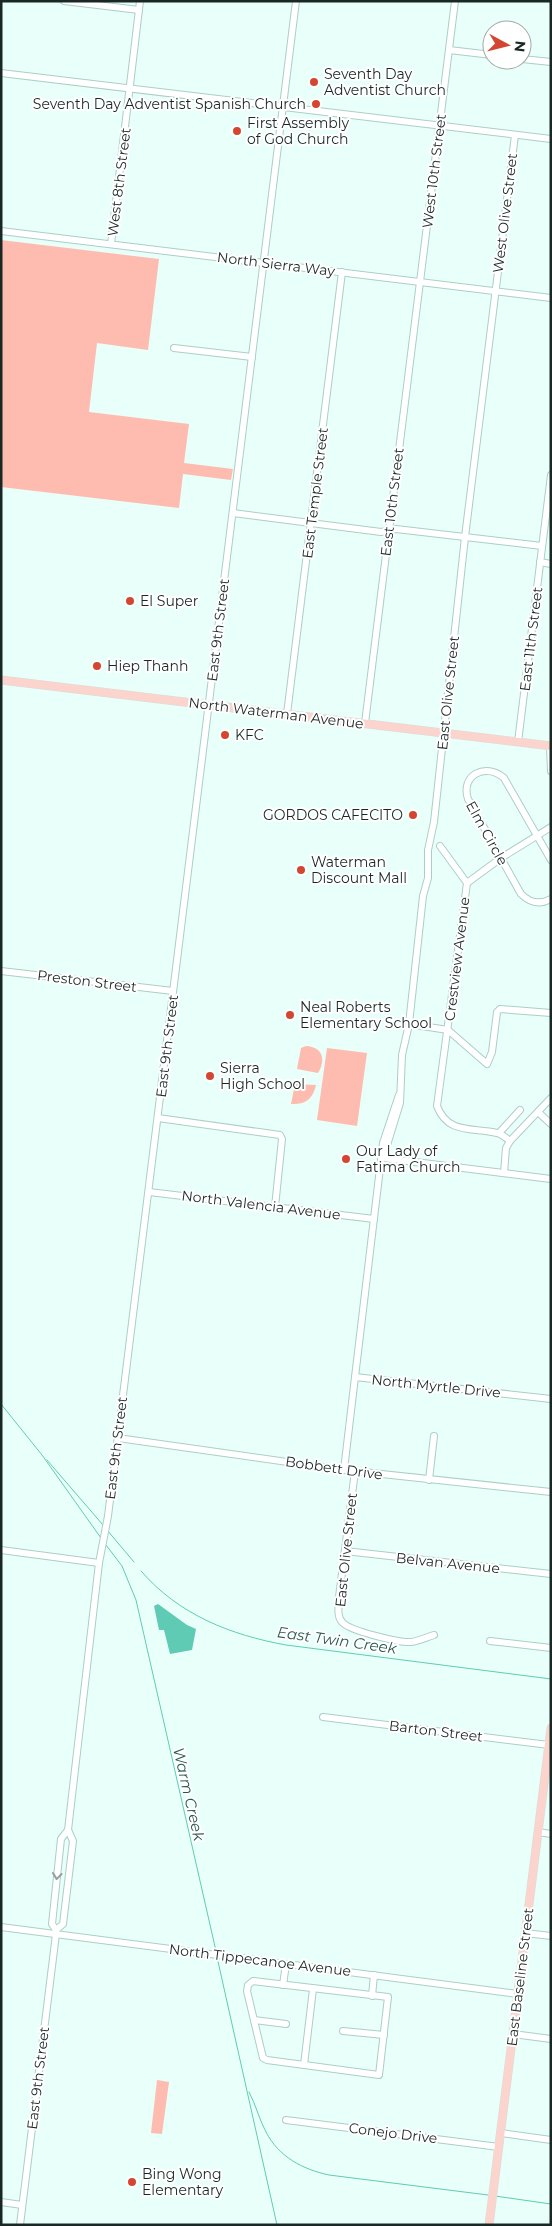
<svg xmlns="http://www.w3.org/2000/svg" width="552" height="2226" viewBox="0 0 552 2226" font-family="Montserrat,sans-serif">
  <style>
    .green { fill: #febcb0 }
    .water { fill: #60cbb4 }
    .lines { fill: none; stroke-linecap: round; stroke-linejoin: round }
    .stream { stroke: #60cbb4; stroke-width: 1 }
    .minor-casing { stroke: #abcfc6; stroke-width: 8 }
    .major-casing { stroke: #dadddc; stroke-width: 9 }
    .minor { stroke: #fff; stroke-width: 6 }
    .major { stroke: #fad4cd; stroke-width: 8 }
    .oneway { stroke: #989e9d }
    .poi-dot { fill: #d24632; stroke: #fff; stroke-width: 2 }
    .labels { text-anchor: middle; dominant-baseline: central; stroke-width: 4; stroke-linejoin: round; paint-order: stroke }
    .poi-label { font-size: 14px; fill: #1a2825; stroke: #fff; text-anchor: start }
    .street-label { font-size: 14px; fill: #1a2825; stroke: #fff }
    .water-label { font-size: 15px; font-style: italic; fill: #2a584e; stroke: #fff }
  </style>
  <rect width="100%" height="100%" fill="#e9fff9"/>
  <g class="green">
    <path d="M1,240L159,259L148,350L97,343L89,412L189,424L184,463L233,469L231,480L183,474L179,508L1,487Z"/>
    <path d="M306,1046C323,1047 326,1060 318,1073L297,1069L301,1048Z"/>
    <path d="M327,1048L367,1053L357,1126L317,1120Z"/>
    <path d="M295,1084L316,1085C313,1099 305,1105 291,1104Z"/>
    <path d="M157,2080L169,2082L162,2134L151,2133Z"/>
  </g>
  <path class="water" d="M158,1604L187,1625L196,1629L192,1650L170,1654L164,1630H159L154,1606Z"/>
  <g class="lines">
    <g class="stream">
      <path d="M1,1404L42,1455L101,1538"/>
      <path d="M47,1460L103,1525"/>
      <path d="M107,1530L134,1562"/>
      <path d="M106,1545L122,1566L136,1600L216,1951"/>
      <path d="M141,1571C179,1615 231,1635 286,1645L551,1679"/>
      <path d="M217,1957L277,2225"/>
      <path d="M249,2092C256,2105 259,2119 266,2132C279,2157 302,2169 329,2175L488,2195"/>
      <path d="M495,2196L551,2204"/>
    </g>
    <g class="minor-casing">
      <g id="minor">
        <path d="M64,1L139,10"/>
        <path d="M449,50L492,55"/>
        <path d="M522,59L551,62"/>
        <path d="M1,73L551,139"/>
        <path d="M1,231L551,298"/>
        <path d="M111,244L140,1"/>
        <path d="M174,348L252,357"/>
        <path d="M233,513L381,532L396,529L542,546"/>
        <path d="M540,562L551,564"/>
        <path d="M287,714L342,272"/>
        <path d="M365,723L455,1"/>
        <path d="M518,742L551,475"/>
        <path d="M550,746L551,771"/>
        <path d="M440,846L467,883L437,1106C448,1135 473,1127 497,1133C502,1134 506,1138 510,1141"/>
        <path d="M551,860L504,778C486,762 460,775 468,799L521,894C530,903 540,905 551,899"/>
        <path d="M467,883L501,858L551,827"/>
        <path d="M1,971L173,991"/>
        <path d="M409,1024L448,1030L487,1064L492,1052L497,1012L500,1009L551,1013"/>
        <path d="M538,1112L551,1124"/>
        <path d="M158,1118L280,1135L282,1139L275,1207"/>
        <path d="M499,1133L520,1110"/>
        <path d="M383,1158L400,1103L402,1055L409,1024L423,896L428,878V850L434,822L465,537L515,135"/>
        <path d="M383,1158L551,1179"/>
        <path d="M504,1173L506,1148L510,1141L551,1098"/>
        <path d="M149,1192L374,1219"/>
        <path d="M355,1377L383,1143L399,1095"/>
        <path d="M118,1438L344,1470L551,1492"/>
        <path d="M344,1470L355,1377L551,1399"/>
        <path d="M355,1471L339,1597C339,1605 336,1617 343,1623C351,1631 400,1643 411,1642C419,1641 427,1637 434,1635"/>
        <path d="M429,1480L434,1436"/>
        <path d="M1,1550L99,1563"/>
        <path d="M345,1551L551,1574"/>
        <path d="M490,1641L551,1648"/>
        <path d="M323,1717L549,1745"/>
        <path d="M538,1832L551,1834"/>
        <path d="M1,1927L518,1994"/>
        <path d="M56,1930L52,1924L61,1839L68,1830"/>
        <path d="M525,1933L551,1936"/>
        <path d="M253,1981L388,1997L379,2075L267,2060L263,2058L247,1991L248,1985Z"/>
        <path d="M283,1985L286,1964"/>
        <path d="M372,1996L374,1975"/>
        <path d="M254,2020L286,2024"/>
        <path d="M343,2031L384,2035"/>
        <path d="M513,2034L551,2039"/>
        <path d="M304,2065L313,1989"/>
        <path d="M286,2120L499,2147"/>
        <path d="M501,2133L551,2140"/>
        <path d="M1,2202L22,2205"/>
        <path d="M20,2225L56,1934V1930L63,1924L73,1841L68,1830L99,1563L108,1516L296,1"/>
      </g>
    </g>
    <g class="major-casing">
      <g id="major">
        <path d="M1,680L551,746"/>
        <path d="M489,2225L551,1728"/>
      </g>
    </g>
    <use href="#minor" class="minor"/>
    <use href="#major" class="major"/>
  </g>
  <defs><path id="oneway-chevron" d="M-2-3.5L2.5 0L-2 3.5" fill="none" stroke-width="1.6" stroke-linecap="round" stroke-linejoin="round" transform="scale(1.25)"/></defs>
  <use class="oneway" href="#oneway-chevron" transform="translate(57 1876) rotate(96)"/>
  <g class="poi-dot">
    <circle cx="314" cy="82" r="5"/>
    <circle cx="316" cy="104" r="5"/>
    <circle cx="237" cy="131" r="5"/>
    <circle cx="130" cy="601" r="5"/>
    <circle cx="97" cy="666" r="5"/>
    <circle cx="225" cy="735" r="5"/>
    <circle cx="413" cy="815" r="5"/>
    <circle cx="301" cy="870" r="5"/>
    <circle cx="290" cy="1015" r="5"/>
    <circle cx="210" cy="1076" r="5"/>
    <circle cx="346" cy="1159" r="5"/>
    <circle cx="132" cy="2182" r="5"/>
  </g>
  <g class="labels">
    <g class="poi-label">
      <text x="324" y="74">Seventh Day<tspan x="324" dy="16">Adventist Church</tspan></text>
      <text x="306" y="104" text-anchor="end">Seventh Day Adventist Spanish Church</text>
      <text x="247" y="123">First Assembly<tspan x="247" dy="16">of God Church</tspan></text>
      <text x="140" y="601">El Super</text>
      <text x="107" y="666">Hiep Thanh</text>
      <text x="235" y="735">KFC</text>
      <text x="403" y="815" text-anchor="end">GORDOS CAFECITO</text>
      <text x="311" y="862">Waterman<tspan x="311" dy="16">Discount Mall</tspan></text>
      <text x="300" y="1007">Neal Roberts<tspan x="300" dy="16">Elementary School</tspan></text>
      <text x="220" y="1068">Sierra<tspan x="220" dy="16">High School</tspan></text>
      <text x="356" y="1151">Our Lady of<tspan x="356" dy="16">Fatima Church</tspan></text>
      <text x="142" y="2174">Bing Wong<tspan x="142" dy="16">Elementary</tspan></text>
    </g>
    <g class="street-label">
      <text transform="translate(434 171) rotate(-83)">West 10th Street</text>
      <text transform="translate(119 182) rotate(-83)">West 8th Street</text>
      <text transform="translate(505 213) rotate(-83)">West Olive Street</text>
      <text transform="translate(276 264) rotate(7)">North Sierra Way</text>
      <text transform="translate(315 493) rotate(-83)">East Temple Street</text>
      <text transform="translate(392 502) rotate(-83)">East 10th Street</text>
      <text transform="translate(218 630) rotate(-83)">East 9th Street</text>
      <text transform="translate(531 639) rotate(-83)">East 11th Street</text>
      <text transform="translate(448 693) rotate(-84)">East Olive Street</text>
      <text transform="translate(276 713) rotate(7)">North Waterman Avenue</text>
      <text transform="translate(487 833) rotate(61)">Elm Circle</text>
      <text transform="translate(457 959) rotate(-83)">Crestview Avenue</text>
      <text transform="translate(87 981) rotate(7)">Preston Street</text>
      <text transform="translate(167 1046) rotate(-83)">East 9th Street</text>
      <text transform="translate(261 1205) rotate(7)">North Valencia Avenue</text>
      <text transform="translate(436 1386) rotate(6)">North Myrtle Drive</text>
      <text transform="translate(116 1448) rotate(-83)">East 9th Street</text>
      <text transform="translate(334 1468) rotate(8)">Bobbett Drive</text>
      <text transform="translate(346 1550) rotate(-84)">East Olive Street</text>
      <text transform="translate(448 1563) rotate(6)">Belvan Avenue</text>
      <text transform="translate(436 1731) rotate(7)">Barton Street</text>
      <text transform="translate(260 1960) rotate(7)">North Tippecanoe Avenue</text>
      <text transform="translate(520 1977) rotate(-83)">East Baseline Street</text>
      <text transform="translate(38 2078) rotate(-83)">East 9th Street</text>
      <text transform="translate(393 2133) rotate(7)">Conejo Drive</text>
    </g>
    <g class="water-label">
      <text transform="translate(337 1640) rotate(8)">East Twin Creek</text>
      <text transform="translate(189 1794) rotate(77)">Warm Creek</text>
    </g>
  </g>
  <rect width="552" height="2226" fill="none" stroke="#1a2825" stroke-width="5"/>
  <g transform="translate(507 45) rotate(97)"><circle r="24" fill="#ffffff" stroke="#a3a9a8"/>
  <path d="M0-4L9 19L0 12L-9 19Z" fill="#d24632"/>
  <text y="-8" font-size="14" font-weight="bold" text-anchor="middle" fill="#1a2825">N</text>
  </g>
</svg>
